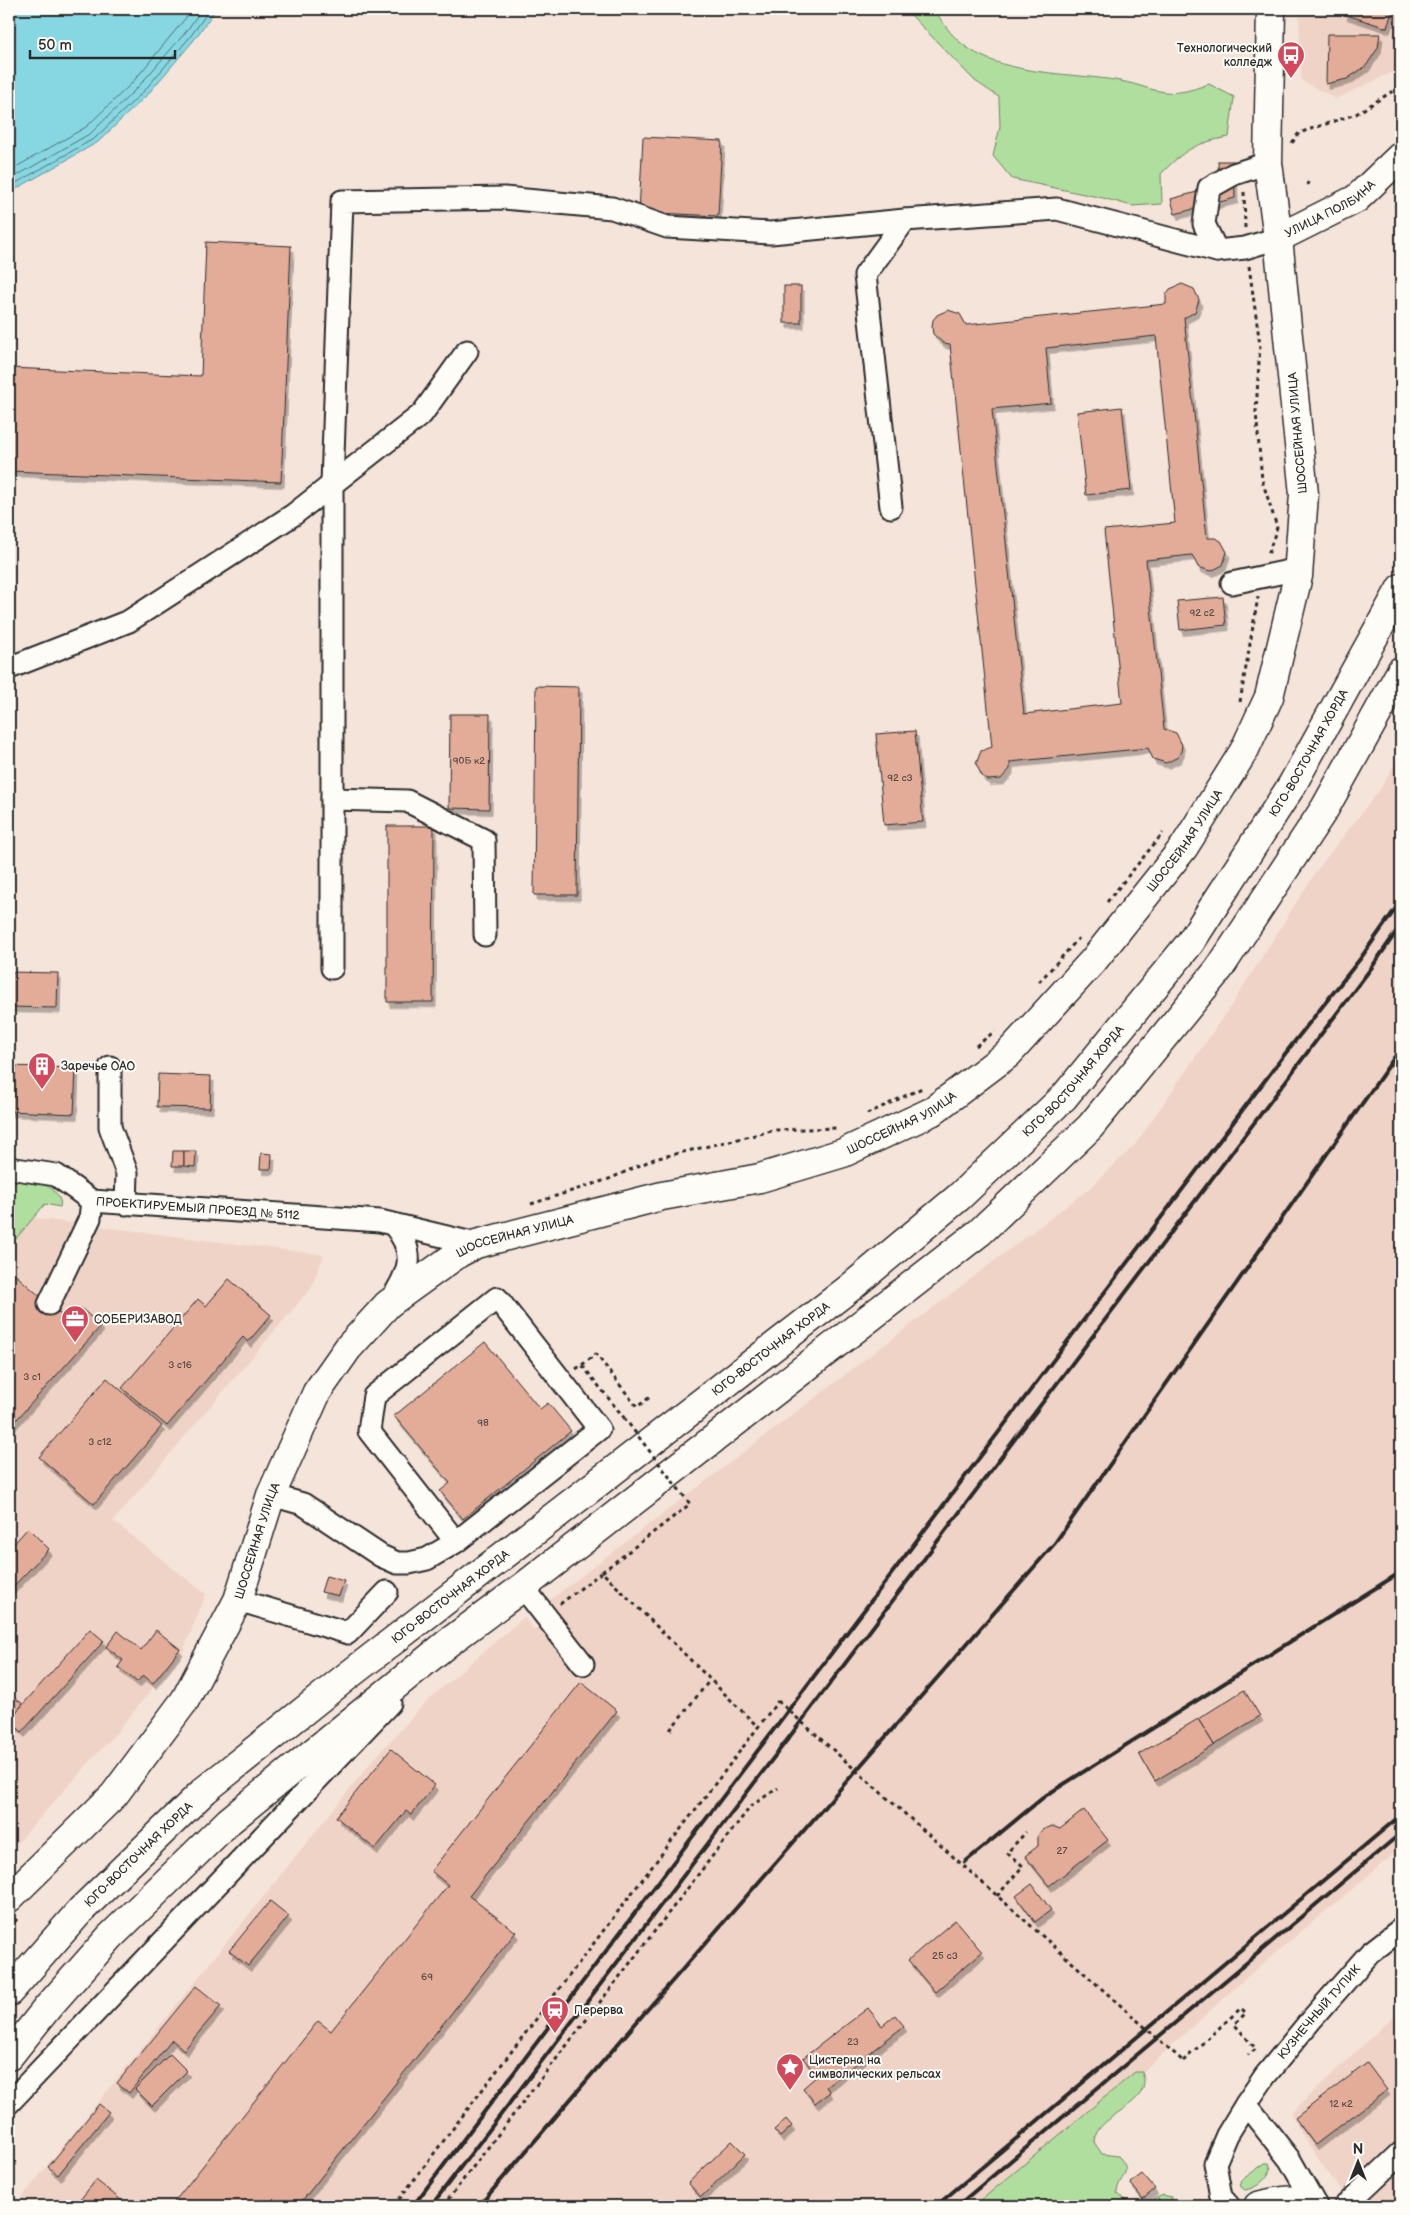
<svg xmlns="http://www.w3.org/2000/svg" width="1410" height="2215" viewBox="0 0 1410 2215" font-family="'Balsamiq Sans',sans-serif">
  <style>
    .built { fill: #efd3c6 }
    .green { fill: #afde9e; stroke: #6d8464 }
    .water { fill: #87d7e2; stroke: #629299 }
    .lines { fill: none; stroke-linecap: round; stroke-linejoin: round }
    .shore { stroke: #507074; stroke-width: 1 }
    .building { fill: #e2ac98; stroke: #2b2b2b; fill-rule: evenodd; filter: url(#shadow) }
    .minor-casing { stroke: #2b2b2b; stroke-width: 25 }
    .major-casing { stroke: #2b2b2b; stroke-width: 31 }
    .path { stroke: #2b2b2b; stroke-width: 3; stroke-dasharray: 4 4; stroke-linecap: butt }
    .minor { stroke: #fdfcf7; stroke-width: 21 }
    .major { stroke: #fdfcf7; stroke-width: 28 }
    .rail { stroke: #2b2b2b; stroke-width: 4 }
    .path-bridge { stroke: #2b2b2b; stroke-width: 3; stroke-dasharray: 4 4; stroke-linecap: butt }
    .labels { text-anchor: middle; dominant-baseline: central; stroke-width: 4; stroke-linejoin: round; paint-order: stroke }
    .number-label { font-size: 10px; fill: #594b46 }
    .poi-label { font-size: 12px; fill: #2b2b2b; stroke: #fdfcf7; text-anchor: start }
    .street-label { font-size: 12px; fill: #2b2b2b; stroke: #fdfcf7 }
  </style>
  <defs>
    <filter id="shadow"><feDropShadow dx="3" dy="5.5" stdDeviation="0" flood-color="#0004"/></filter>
  </defs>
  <rect width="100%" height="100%" fill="#f5e4da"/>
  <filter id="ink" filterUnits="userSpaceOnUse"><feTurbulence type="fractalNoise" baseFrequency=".02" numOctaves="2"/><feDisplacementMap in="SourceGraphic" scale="10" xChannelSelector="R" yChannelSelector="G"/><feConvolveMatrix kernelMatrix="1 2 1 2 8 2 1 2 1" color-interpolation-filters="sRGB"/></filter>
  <g filter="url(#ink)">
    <g class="built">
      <path d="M1299,9H1401V68L1336,99L1301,80Z"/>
      <path d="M1401,753V1848L1247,1977L995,2206H15L373,1760L428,1700L524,1617L534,1630L554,1615L546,1603L1090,1188L1135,1145L1234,1001L1317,870L1381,788Z"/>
      <path d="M9,1215L324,1255L311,1288L113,1521L206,1594L184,1649L122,1726L9,1852Z"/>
      <path d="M1401,2009V2206H1354L1326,2170L1299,2130L1291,2113Z"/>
    </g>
    <g class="green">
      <path d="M905,9H936C937,16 943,22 947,28C983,78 1065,71 1120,81C1140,84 1159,95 1180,92C1189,91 1200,87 1209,84L1234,97L1229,137C1195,143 1184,150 1161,174L1162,204L1132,206L1103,198L1012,179L993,156L1000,127L999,97L975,81Z"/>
      <path d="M9,1178C19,1180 36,1180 45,1185C53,1188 63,1199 60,1207L45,1204L9,1247Z"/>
      <path d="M1135,2072H1142C1156,2106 1096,2112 1094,2142L1102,2154L1118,2156C1135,2173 1118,2176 1117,2193C1139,2213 1140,2205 1163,2195L1171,2197V2206H974Z"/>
      <path d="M1265,2163H1269L1271,2169C1266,2180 1257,2188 1245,2190L1241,2187L1240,2182L1243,2179Z"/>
    </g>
    <path class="water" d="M9,9H216L194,40L147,95L98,142L9,193Z"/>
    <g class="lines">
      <g class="shore">
        <path d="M9,171L86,127L133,82L193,9"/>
        <path d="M9,180L91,133L138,87L185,33L202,9"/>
        <path d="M9,187L95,138L143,92L190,37L210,9"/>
      </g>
    </g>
    <g class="building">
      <path d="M1346,9H1393L1387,28L1344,14Z"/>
      <path d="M1327,34H1380L1378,48L1366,66L1347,79L1326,84Z"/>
      <path d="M643,137L722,141L718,216L639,212Z"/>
      <path d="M1218,161H1234L1235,198L1175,214L1171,199L1219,186Z"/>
      <path d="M206,242L291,246L281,482L9,471V368L201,376Z"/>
      <path d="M1182,284L1194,289L1199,300L1195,312L1184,318L1207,538H1215L1221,541L1227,552L1223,565L1211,571L1198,567L1192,555L1146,560L1164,729L1176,733L1182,745L1181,751L1178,757L1166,763L1153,759L1148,748L1010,762V769L1001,779L988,780L982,776L976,764L981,751L992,747L950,344L943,343L933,334L932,327L933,320L937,315L948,310L960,314L966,325L1166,304V295L1170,289ZM1156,336L1175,523L1104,530L1122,703L1024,714L992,409L1051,403L1046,348Z"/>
      <rect x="784" y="286" width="17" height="37"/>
      <path d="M1122,407L1131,490L1086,495L1077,412Z"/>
      <path d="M1223,597L1226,625L1180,630L1177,601Z"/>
      <path d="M536,686L579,687L577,895H534Z"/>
      <path d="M450,714H490L489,809L449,808Z"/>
      <path d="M915,731L923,822L884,825L876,734Z"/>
      <path d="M387,826H434L433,1002H387Z"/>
      <path d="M9,972L58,973L57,1008L9,1007Z"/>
      <path d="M9,1066L76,1068L74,1114L9,1111Z"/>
      <path d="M158,1074L211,1076L210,1108L157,1107Z"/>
      <path d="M173,1151H184V1166H172Z"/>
      <path d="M184,1151H196L195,1167L184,1166Z"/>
      <path d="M261,1153L272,1154L271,1169H260Z"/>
      <path d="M9,1269L68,1321L81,1308L101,1326L9,1428Z"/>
      <path d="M229,1279L271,1315L248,1342L243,1337L167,1426L122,1388L198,1299L206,1306Z"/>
      <path d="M485,1342L540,1409L548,1403L571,1431L463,1519L440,1491L450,1483L394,1416Z"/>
      <path d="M107,1378L162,1426L94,1504L39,1457Z"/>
      <path d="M28,1528L49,1549L9,1591V1549Z"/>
      <path d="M326,1576L344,1581L339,1596L321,1592Z"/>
      <path d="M90,1629L104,1641L22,1732L9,1720Z"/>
      <path d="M156,1630L180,1649L153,1683L143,1675L137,1682L118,1667L123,1660L106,1647L118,1631L141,1650Z"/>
      <path d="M581,1682L617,1711L469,1896L516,1932L298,2206H171L318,2021L331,2031L448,1885L431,1871Z"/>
      <path d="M1244,1690L1260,1716L1214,1745L1198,1719Z"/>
      <path d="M9,1694L23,1704L9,1720Z"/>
      <path d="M1198,1719L1214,1745L1155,1781L1139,1754Z"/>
      <path d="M391,1749L435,1785L411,1815L406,1811L375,1849L336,1817Z"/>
      <path d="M1084,1810L1108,1840L1049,1886L1025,1856L1038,1846V1835L1042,1830L1052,1826L1060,1829Z"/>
      <path d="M1032,1884L1051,1910L1035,1922L1016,1896Z"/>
      <path d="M270,1901L289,1916L248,1966L229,1951Z"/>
      <path d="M955,1920L982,1952L935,1992L908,1960Z"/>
      <path d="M196,1986L221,2006L184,2050L172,2040L129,2093L117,2083Z"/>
      <path d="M868,2008L882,2026L895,2015L904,2026L826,2087L830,2092L815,2103L803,2088L817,2076L803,2058Z"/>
      <path d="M170,2054L187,2071L152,2106L135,2089Z"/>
      <path d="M1367,2063L1387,2090L1315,2145L1295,2118Z"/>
      <path d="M99,2104L109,2112L58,2175L48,2167Z"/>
      <path d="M786,2119L792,2126L780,2137L774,2130Z"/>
      <path d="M732,2141L745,2154L701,2197L688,2183Z"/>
      <path d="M1142,2174L1155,2189L1143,2199L1130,2183Z"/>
      <path d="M96,2180L121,2200L129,2206H75Z"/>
    </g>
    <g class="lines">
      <g class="minor-casing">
        <g id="minor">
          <path d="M1217,251L1204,224L1209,188L1234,174L1268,163"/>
          <path d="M891,507L865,275L905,220L1057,209L1217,251L1245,248L1278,238"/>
          <path d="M1232,583L1299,569"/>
          <path d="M9,668L129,621L293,515L422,414L467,351"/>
          <path d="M332,799L407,801L484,840L485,935"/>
          <path d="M332,968V484L342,201L504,198L612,208L667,227L771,233L905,220"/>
          <path d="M110,1067V1127L127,1173L126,1204"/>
          <path id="s1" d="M9,1168L56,1175L92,1201L380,1221L476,1244"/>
          <path d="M391,1300C410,1271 417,1253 393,1224"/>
          <path d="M49,1304L90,1218L92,1201"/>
          <path d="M271,1495L303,1504L381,1556L397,1563H409L427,1559L456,1542L599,1429L497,1298L374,1396L369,1431L456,1542"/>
          <path d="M523,1587L583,1664"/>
          <path d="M238,1600L348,1633L387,1592"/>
          <path d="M9,2103L390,1703"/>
          <path d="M1246,2104L1290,2160L1316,2206"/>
          <path id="s2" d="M1229,2206L1221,2197L1215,2163L1227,2135L1246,2104L1265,2076L1311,2020L1370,1953L1401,1929"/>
          <path d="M1345,2206L1401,2153"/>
        </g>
      </g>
      <g class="major-casing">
        <g id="major">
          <path id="s3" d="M1278,238L1356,199L1401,156"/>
          <path id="s4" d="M9,1898L114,1795L185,1700L238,1600L271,1495L317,1392L348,1348L388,1304L459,1253L476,1244L662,1196L760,1178L843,1153L931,1112L1008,1054L1093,961L1184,847L1244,751L1269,697L1298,576L1304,494L1278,238L1268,163L1271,9"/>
          <path id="s5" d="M9,1992L81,1910L205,1790L345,1678L851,1287L959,1197L1064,1097L1190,943L1292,785L1401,588"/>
          <path d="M9,2056L48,2007L110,1937L229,1821L449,1642L523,1587L980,1232L1090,1127L1219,969L1325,808L1401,671"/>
          <path d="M1258,2206C1273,2202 1299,2196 1312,2206"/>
        </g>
      </g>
      <g class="path">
        <path d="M1292,143L1299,133L1356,114L1401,86"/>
        <path d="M1307,185L1308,182"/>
        <path d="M1244,192L1245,228"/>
        <path d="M1249,266L1260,345L1256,412L1262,480L1277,527L1268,555"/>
        <path d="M1240,702L1258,597"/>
        <path d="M1107,902L1163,833"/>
        <path d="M1039,982L1079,938"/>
        <path d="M976,1046L995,1031"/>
        <path d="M867,1114L922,1088"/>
        <path d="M531,1204L609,1179L654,1159L776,1130L836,1128"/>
        <path d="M582,1365L596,1354L637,1407L650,1397"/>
        <path d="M576,1369L582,1365L625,1419"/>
        <path d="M560,1604L602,1572L758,1727"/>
        <path d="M670,1730L710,1680"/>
        <path d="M997,1896L1023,1866L1007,1853L1026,1832"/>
        <path d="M9,1928L17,1919"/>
        <path d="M1183,2061L1241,2008L1246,2013L1234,2024L1256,2049L1248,2055"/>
        <path d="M394,2206L778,1701"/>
        <path d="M443,2206L751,1806L778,1788"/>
      </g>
      <use href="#minor" class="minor"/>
      <use href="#major" class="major"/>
      <g class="rail">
        <path d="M965,1862L1045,1796L1401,1572"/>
        <path d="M413,2206L1291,1046L1360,959L1401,901"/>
        <path d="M431,2206L797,1727L1372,967L1401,925"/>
        <path d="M479,2206L647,2010L1055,1543L1401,1048"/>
        <path d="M936,2206L1401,1815"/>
        <path d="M957,2206L1401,1833"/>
      </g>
      <g class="path-bridge">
        <path d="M602,1572L690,1504L625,1419"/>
        <path d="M778,1701L1183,2061"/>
      </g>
    </g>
  </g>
  <defs>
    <g id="bus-pin" transform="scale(1.4375)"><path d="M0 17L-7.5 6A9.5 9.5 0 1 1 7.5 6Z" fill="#d1495b" stroke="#fdfcf7"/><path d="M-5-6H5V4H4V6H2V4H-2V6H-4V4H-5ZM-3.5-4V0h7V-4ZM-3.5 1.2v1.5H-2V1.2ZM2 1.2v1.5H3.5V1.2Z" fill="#fff"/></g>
    <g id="building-pin" transform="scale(1.4375)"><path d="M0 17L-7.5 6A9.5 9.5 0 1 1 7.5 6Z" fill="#d1495b" stroke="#fdfcf7"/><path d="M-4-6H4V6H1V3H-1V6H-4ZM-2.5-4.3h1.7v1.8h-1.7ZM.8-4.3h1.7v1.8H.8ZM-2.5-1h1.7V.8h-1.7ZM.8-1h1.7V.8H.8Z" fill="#fff"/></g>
    <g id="office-pin" transform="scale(1.4375)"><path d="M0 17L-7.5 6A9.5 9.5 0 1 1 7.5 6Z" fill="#d1495b" stroke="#fdfcf7"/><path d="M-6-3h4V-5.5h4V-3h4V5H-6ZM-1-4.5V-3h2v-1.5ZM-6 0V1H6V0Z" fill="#fff"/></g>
    <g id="station-pin" transform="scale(1.4375)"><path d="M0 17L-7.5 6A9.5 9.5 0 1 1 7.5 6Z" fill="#d1495b" stroke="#fdfcf7"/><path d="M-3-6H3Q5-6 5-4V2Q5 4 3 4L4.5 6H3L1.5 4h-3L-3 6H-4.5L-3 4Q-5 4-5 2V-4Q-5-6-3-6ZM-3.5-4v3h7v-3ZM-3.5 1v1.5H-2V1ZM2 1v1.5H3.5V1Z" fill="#fff"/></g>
    <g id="sight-pin" transform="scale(1.4375)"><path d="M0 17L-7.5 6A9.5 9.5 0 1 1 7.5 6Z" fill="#d1495b" stroke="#fdfcf7"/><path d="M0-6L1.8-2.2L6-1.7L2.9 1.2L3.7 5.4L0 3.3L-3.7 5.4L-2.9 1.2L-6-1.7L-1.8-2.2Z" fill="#fff"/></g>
  </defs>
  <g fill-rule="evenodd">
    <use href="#bus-pin" x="1291" y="55"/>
    <use href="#building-pin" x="42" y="1066"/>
    <use href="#office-pin" x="75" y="1319"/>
    <use href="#station-pin" x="555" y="2010"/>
    <use href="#sight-pin" x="790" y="2067"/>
  </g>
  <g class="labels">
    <g class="number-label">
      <text x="1202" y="613">92 с2</text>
      <text x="469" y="761">90Б к2</text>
      <text x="900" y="778">92 с3</text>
      <text x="180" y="1365">3 с16</text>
      <text x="32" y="1377">3 с1</text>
      <text x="483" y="1423">98</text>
      <text x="100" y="1442">3 с12</text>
      <text x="1062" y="1851">27</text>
      <text x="945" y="1956">25 c3</text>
      <text x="427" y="1977">69</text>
      <text x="853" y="2042">23</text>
      <text x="1341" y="2104">12 к2</text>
    </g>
    <g class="poi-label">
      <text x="1272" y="48" text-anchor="end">Технологический<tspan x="1272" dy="14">колледж</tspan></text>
      <text x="61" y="1066">Заречье ОАО</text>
      <text x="94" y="1319">СОБЕРИЗАВОД</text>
      <text x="574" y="2010">Перерва</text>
      <text x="809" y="2060">Цистерна на<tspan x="809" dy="14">символических рельсах</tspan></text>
    </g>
    <g class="street-label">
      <text stroke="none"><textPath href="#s3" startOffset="60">УЛИЦА ПОЛБИНА</textPath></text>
      <text transform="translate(1298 433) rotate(-95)">ШОССЕЙНАЯ УЛИЦА</text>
      <text stroke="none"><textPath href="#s5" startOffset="1809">ЮГО-ВОСТОЧНАЯ ХОРДА</textPath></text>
      <text stroke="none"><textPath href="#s4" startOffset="1671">ШОССЕЙНАЯ УЛИЦА</textPath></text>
      <text stroke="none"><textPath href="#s5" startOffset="1404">ЮГО-ВОСТОЧНАЯ ХОРДА</textPath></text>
      <text stroke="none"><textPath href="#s4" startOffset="1266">ШОССЕЙНАЯ УЛИЦА</textPath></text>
      <text stroke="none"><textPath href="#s1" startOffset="198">ПРОЕКТИРУЕМЫЙ ПРОЕЗД № 5112</textPath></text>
      <text stroke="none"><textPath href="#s4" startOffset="861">ШОССЕЙНАЯ УЛИЦА</textPath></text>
      <text stroke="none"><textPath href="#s5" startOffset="999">ЮГО-ВОСТОЧНАЯ ХОРДА</textPath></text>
      <text stroke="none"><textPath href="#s4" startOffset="441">ШОССЕЙНАЯ УЛИЦА</textPath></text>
      <text stroke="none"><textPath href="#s5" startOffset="594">ЮГО-ВОСТОЧНАЯ ХОРДА</textPath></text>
      <text stroke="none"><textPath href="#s5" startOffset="189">ЮГО-ВОСТОЧНАЯ ХОРДА</textPath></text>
      <text stroke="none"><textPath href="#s2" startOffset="231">КУЗНЕЧНЫЙ ТУПИК</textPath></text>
    </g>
  </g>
  <rect width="1410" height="2215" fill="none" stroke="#fdfcf7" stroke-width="30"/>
  <rect x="15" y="15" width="1380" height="2185" fill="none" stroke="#2b2b2b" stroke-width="2" filter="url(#ink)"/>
  <g transform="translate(1358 2162)" stroke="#fdfcf7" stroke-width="4" paint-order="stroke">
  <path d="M0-4L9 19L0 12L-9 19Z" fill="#2b2b2b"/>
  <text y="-8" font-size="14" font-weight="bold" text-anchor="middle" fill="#2b2b2b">N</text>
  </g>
  <path d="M30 50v8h145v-8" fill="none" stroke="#2b2b2b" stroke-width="2.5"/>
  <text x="38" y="50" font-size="15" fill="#2b2b2b" stroke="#fdfcf7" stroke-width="4" paint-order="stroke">50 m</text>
</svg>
